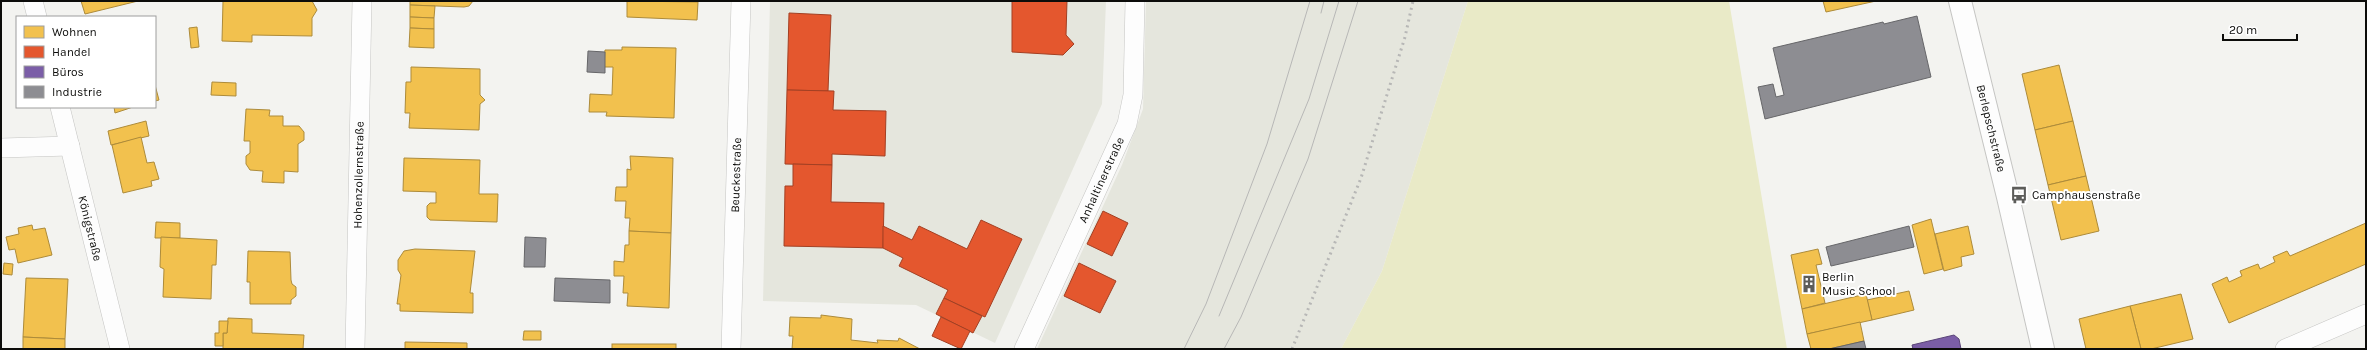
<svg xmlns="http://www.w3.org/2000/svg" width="2367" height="350" viewBox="0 0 2367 350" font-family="Karla,sans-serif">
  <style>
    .built { fill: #e5e6dd }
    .green { fill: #e9eac7 }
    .homes { fill: #f2c14e; stroke: #ad8b3a }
    .shops { fill: #e4572e; stroke: #a34023 }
    .offices { fill: #7b5ea7; stroke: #5a4578 }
    .industry { fill: #8d8d92; stroke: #666669 }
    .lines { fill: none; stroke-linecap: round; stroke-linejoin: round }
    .minor-casing { stroke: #c5c5c3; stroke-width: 20 }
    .tertiary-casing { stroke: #c5c5c3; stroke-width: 24 }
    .minor { stroke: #fdfdfd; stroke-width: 19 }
    .tertiary { stroke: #fdfdfd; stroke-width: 22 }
    .tram { stroke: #b7b7b6; stroke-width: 1 }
    .rail { stroke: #b7b7b6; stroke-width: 3; stroke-dasharray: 2 4; stroke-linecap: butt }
    .labels { text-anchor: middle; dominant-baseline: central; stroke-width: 4; stroke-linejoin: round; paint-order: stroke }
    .street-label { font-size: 12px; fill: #0c0c0a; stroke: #fff }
    .poi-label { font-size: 12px; fill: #0c0c0a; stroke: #fff; text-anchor: start }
  </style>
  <rect width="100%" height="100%" fill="#f3f3f0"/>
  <g class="built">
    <path d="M770,1H1106L1102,104L995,343L916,305L763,301Z"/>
    <path d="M1146,1H1468L1382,271L1341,349H1037L1122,165L1143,109Z"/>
  </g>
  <path class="green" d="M1468,1H1729L1787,349H1341L1382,271Z"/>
  <g class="homes">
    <path d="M81,1H138L85,14Z"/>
    <path d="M223,1H312L317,10L312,18V36L252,35V42L222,41Z"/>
    <path d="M410,1H473L469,6L464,7L410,5Z"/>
    <path d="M627,1L698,2L697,20L627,17Z"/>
    <path d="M1823,1H1876L1826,12Z"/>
    <path d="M410,5L435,6L434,18L410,17Z"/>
    <path d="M410,17L434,18V29L410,28Z"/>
    <path d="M197,27L199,47L191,48L189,28Z"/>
    <path d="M410,28L434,29V48L409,47Z"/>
    <path d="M622,47L676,48L674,118L606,116L607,112H589L590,94L612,95L613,67H604L605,50H622Z"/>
    <path d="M2059,65L2073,121L2035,130L2022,74Z"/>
    <path d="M411,67L480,69V95L485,100L480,104L479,130L409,128L410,113H405L406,82H411Z"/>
    <path d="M212,82L236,83V96L211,95Z"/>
    <path d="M155,85L159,100L155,101Z"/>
    <path d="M114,107H133L115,113Z"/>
    <path d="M246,109L270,110L269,116H283V126H299L304,132V140L298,144V172L284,171V183L262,182L263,171L250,170L246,164V156L250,153V141H244Z"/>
    <path d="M146,121L149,136L111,145L108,131Z"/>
    <path d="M2073,121L2086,176L2048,185L2035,130Z"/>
    <path d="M141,137L147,163L154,162L159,179L151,181L152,186L123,193L112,145Z"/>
    <path d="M630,156L673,158L671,233L629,231L630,218H625L626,201H615L616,187H627V169L631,170Z"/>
    <path d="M404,158L480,160L479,194H498L497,222L430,220L427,217V206L430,203H436V192L403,191Z"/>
    <path d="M2086,176L2099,231L2061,240L2048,185Z"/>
    <path d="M1931,219L1943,269L1924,274L1912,225Z"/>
    <path d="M156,222L180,223V238H155Z"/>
    <path d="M2366,223V264L2229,323L2212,284L2227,277L2229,282L2242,276L2240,271L2258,264L2260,269L2275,262L2273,257L2287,251L2290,256Z"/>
    <path d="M32,225L33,230L45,228L52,255L18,263L15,249L9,250L6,237L19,234L18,228Z"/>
    <path d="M1968,226L1974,254L1961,257L1962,266L1944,271L1935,234Z"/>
    <path d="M629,231L671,233L669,308L627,306L628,293H623L624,276H614V261L624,262L625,245H629Z"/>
    <path d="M161,237L217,240L216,265H212L211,299L163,297L164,269L160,267Z"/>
    <path d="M415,249L475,251L470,293H473V313L400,311V304H397L401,275L398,270V260L404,251Z"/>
    <path d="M1818,249L1822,264L1816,265L1825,303L1802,309L1791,255Z"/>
    <path d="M248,251L290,252L291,280L292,284L296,287V296L291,300V304H250V282H247Z"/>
    <path d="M4,263L13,264L12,275L3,274Z"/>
    <path d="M26,278L68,279L65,339L23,337Z"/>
    <path d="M1909,291L1914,310L1872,320L1867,300Z"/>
    <path d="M1866,294L1872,320L1807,334L1802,309Z"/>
    <path d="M2181,294L2193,339L2151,349H2141L2130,306Z"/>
    <path d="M2130,306L2141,349H2086L2079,319Z"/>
    <path d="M821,315L852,319L851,340L878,343L877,340L898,341L899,338L920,349H792L793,336H789L790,317L821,318Z"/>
    <path d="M228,318L252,319V333L304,335L303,349H223V333H227Z"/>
    <path d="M219,321H228L227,333H223V346H215V333H219Z"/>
    <path d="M1860,322L1864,341L1829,349H1811L1807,334Z"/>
    <path d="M524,331H541V340H523Z"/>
    <path d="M23,337L65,339V349H23Z"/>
    <path d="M405,342L467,343V349H405Z"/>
    <rect x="612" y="344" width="64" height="5"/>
  </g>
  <g class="shops">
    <path d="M1012,1H1067L1066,35L1074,44L1063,55L1012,52Z"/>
    <path d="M789,13L831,15L828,91L787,90Z"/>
    <path d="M787,90L834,91L833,110L886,111L885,156L832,154V165L785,164Z"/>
    <path d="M793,164L832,165L831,202L884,203L883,248L784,246L785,186H793Z"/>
    <path d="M1103,211L1128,223L1112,256L1087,244Z"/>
    <path d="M981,220L1022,239L985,317L944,298L948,290L899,266L903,258L883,248V226L912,240L919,226L967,249Z"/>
    <path d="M1079,263L1116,281L1100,313L1064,296Z"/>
    <path d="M944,298L982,316L973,333L936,314Z"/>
    <path d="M941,317L970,331L961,349L932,336Z"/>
  </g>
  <path class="offices" d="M1954,335L1959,339L1961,349H1913L1912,345Z"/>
  <g class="industry">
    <path d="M1917,16L1931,77L1765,119L1758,87L1773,84L1776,97L1784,95L1773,48L1883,22L1884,24Z"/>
    <path d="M588,51L605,52V73L587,72Z"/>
    <path d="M1909,226L1914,247L1831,266L1826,247Z"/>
    <path d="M525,237L546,238L545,267H524Z"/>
    <path d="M555,278L610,280V303L554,301Z"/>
    <path d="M1864,341L1866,349H1829Z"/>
  </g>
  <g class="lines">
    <g class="minor-casing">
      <g id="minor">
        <path d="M33,1L37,17"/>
        <path id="s1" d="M60,107L120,349"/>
        <path d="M1,148L70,146"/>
        <path id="s2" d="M355,349L362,1"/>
        <path id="s3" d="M731,349L741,1"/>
        <path id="s4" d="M1024,349L1127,124L1133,95L1135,1"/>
        <path d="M2285,349L2366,314"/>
      </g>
    </g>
    <g class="tertiary-casing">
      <g id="tertiary">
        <path id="s5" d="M1960,1L2008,197L2043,349"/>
      </g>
    </g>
    <use href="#minor" class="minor"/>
    <use href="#tertiary" class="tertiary"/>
    <g class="tram">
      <path d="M1321,13L1324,1"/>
      <path d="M1219,316L1309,99L1339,1"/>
      <path d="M1184,349L1206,304L1267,144L1310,1"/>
      <path d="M1224,349L1241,317L1308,159L1358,1"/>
    </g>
    <path class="rail" d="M1292,349L1361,178L1405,37L1413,1"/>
  </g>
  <defs>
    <g id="bus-bare" transform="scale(1.38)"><path d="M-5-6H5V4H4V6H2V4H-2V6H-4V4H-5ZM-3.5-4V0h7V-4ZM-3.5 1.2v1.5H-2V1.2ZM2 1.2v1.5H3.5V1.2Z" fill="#5d5d5a" stroke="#fff" stroke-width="2.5" paint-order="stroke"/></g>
    <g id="building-bare" transform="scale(1.38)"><path d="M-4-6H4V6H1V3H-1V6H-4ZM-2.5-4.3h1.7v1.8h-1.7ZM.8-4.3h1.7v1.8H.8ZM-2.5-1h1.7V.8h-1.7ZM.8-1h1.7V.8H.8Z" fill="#5d5d5a" stroke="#fff" stroke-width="2.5" paint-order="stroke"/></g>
  </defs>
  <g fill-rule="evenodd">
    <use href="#bus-bare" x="2019" y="195"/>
    <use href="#building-bare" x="1809" y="284"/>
  </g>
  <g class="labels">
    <g class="street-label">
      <text stroke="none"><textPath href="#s5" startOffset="131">Berlepschstraße</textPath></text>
      <text stroke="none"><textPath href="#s2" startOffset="174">Hohenzollernstraße</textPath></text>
      <text stroke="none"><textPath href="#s3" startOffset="174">Beuckestraße</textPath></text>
      <text stroke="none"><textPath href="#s4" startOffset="186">Anhaltinerstraße</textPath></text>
      <text stroke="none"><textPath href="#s1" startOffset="125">Königstraße</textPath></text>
    </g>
    <g class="poi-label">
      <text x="2032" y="195">Camphausenstraße</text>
      <text x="1822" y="277">Berlin<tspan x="1822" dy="14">Music School</tspan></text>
    </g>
  </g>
  <rect width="2367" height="350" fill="none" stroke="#0c0c0a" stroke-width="4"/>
  <rect x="16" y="16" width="140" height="92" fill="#ffffff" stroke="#9e9e9d"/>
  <rect x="24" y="26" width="20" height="12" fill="#f2c14e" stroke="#9e9e9d"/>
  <text x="52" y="36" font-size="12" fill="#0c0c0a">Wohnen</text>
  <rect x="24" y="46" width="20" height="12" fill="#e4572e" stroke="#9e9e9d"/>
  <text x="52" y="56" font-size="12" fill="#0c0c0a">Handel</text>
  <rect x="24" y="66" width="20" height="12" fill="#7b5ea7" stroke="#9e9e9d"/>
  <text x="52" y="76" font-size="12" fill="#0c0c0a">Büros</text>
  <rect x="24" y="86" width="20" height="12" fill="#8d8d92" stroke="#9e9e9d"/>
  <text x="52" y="96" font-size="12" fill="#0c0c0a">Industrie</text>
  <path d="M2223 34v6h74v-6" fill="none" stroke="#0c0c0a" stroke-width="2"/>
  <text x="2229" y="34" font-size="12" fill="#0c0c0a" stroke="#ffffff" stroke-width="3" paint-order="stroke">20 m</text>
</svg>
